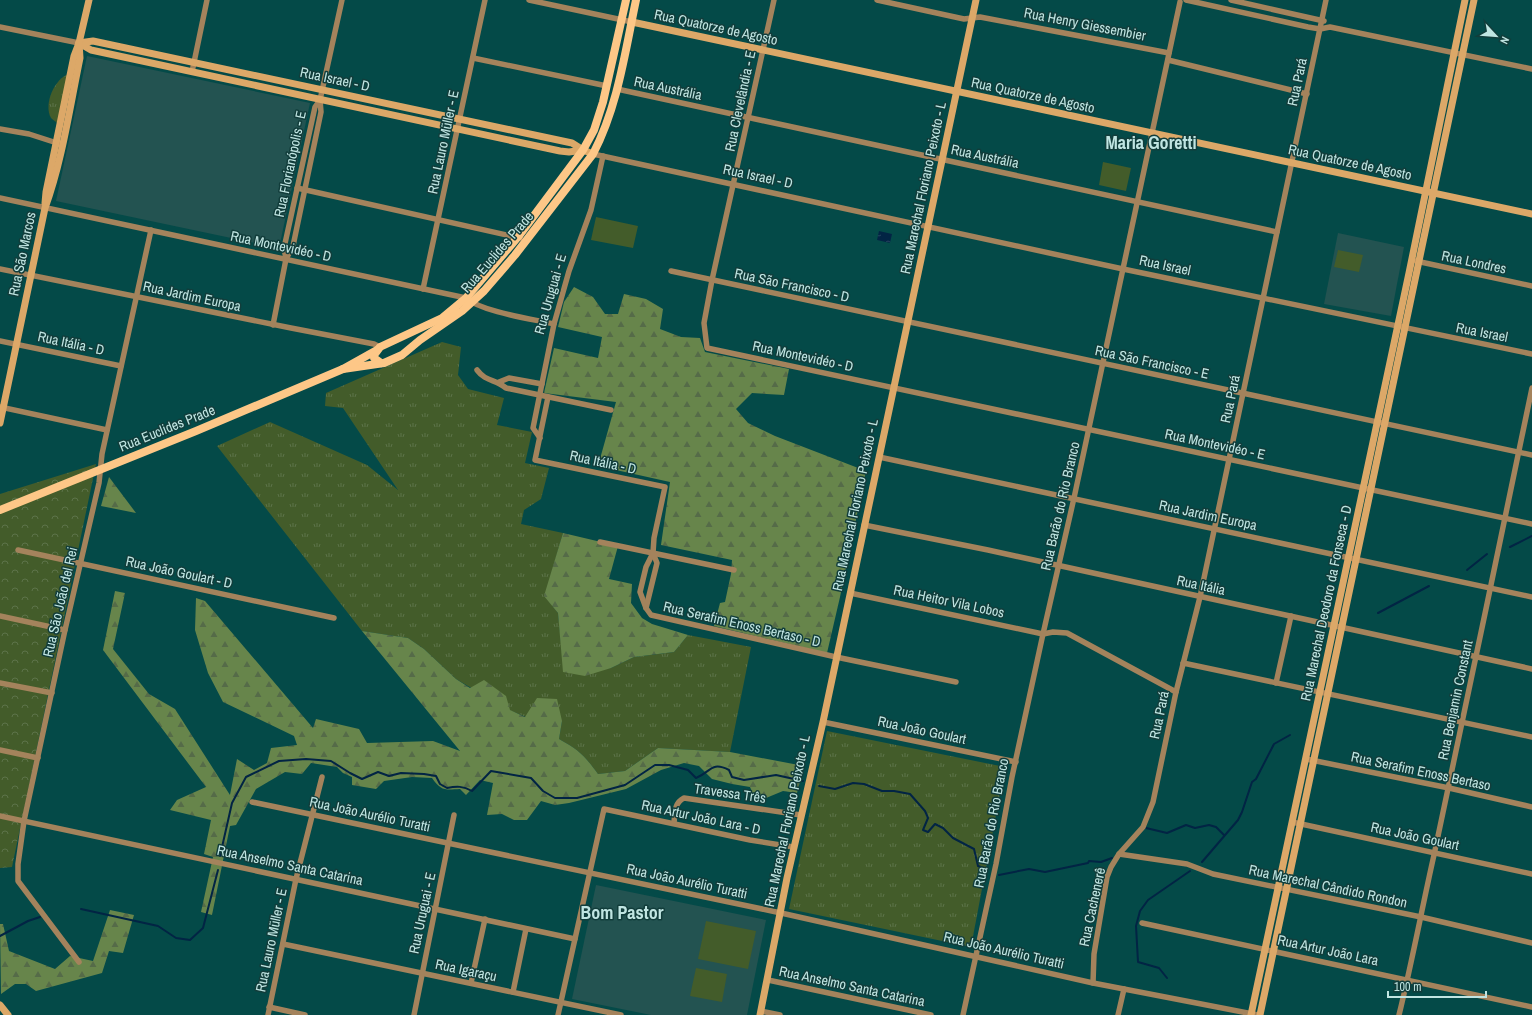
<svg xmlns="http://www.w3.org/2000/svg" width="1532" height="1015" viewBox="0 0 1532 1015" font-family="'Archivo Narrow',sans-serif">
  <style>
    .built { fill: #235351 }
    .grass { fill: url(#grass-tufts) }
    .forest { fill: url(#forest-firs) }
    .park { fill: url(#park-crowns) }
    .garden { fill: #435c2a }
    .water { fill: url(#water-ripples) }
    .lines { fill: none; stroke-linecap: round; stroke-linejoin: round }
    .stream { stroke: #022444; stroke-width: 2 }
    .street { stroke: #a4835c; stroke-width: 5.5 }
    .secondary { stroke: #dca868; stroke-width: 7 }
    .primary { stroke: #fdc787; stroke-width: 8 }
    .labels { text-anchor: middle; dominant-baseline: central; stroke-width: 3; stroke-linejoin: round; paint-order: stroke }
    .street-label { font-size: 14px; fill: #c0e5e2; stroke: #123d3b }
    .district-label { font-size: 18px; font-weight: bold; fill: #c0e5e2; stroke: #123d3b }
  </style>
  <defs>
    <pattern id="grass-tufts" width="24" height="20" patternUnits="userSpaceOnUse"><rect width="24" height="20" fill="#435c2a"/><path d="M3 7l-1-3M5 7V3M7 7l1-3M15 17l-1-3M17 17v-4M19 17l1-3" fill="none" stroke="#5c7349"/></pattern>
    <pattern id="forest-firs" width="22" height="20" patternUnits="userSpaceOnUse"><rect width="22" height="20" fill="#67854b"/><path d="M5 1l3.5 6h-7zM16 11l3.5 6h-7z" fill="#556b48"/></pattern>
    <pattern id="park-crowns" width="20" height="18" patternUnits="userSpaceOnUse"><rect width="20" height="18" fill="#435c2a"/><path d="M2 6a3 3 0 1 1 6 0M12 15a3 3 0 1 1 6 0" fill="none" stroke="#5c7349"/></pattern>
    <pattern id="water-ripples" width="26" height="14" patternUnits="userSpaceOnUse"><rect width="26" height="14" fill="#022444"/><path d="M2 4q2-2 4 0t4 0M15 11q2-2 4 0t4 0" fill="none" stroke="#25445f"/></pattern>
  </defs>
  <rect width="100%" height="100%" fill="#044a48"/>
  <g class="built">
    <path d="M87,56L310,103L279,248L56,201Z"/>
    <path d="M1338,233L1404,247L1391,316L1324,304Z"/>
    <path d="M596,885L766,920L747,1015H651L572,999Z"/>
  </g>
  <g class="grass">
    <path d="M69,74L59,124C56,122 53,120 51,118C43,104 55,78 69,74Z"/>
    <path d="M442,342L461,347L458,375L468,389L504,398L497,425L532,432L525,463L549,468L541,499L524,510L521,524L563,533L545,596L558,613L564,672L611,668L634,657L674,652L688,635L751,647L730,752L658,748L625,771L598,774C584,755 579,750 559,739L562,721L526,717L509,710L456,679L424,649L408,638L362,631L217,446L270,422L367,465L398,490L343,408L325,406L326,393Z"/>
    <path d="M827,731L1005,767L971,947L789,909Z"/>
  </g>
  <g class="forest">
    <path d="M574,287L593,297L605,314H618L624,294L646,299L663,309L660,329L681,337L700,338L705,352L789,369L784,395L752,393L736,409L748,423L775,436L866,471L840,597L827,653L714,626L720,603L725,602L731,574L732,560L661,545L670,482L598,466L616,402L544,393L554,348L598,358L602,337L558,327L564,302Z"/>
    <path d="M109,477L136,513L101,506Z"/>
    <path d="M563,533L618,546L609,579L632,584L631,603L642,618L652,624L688,635L674,652L634,657L611,668L585,676L563,672L558,613L544,596Z"/>
    <path d="M115,591L125,593L113,649L149,694L175,709L230,795L237,759L254,770L267,763L271,748L297,745L294,736L223,702L208,673L195,630L196,598L205,601L313,728L316,719L359,729L367,743L433,741L460,751L362,631L408,638L424,649L456,679L470,688L484,680L506,696L510,710L525,717L537,698L557,699L562,721L559,739C579,750 584,755 598,774L625,771L658,748L730,752L804,766L797,793L783,791L766,798L753,794L750,787L732,784L712,779L699,766L684,763L661,770L626,789L569,803L555,805L541,801L527,820H514L502,814L487,815L493,783L480,780L466,795L460,789C445,790 441,791 432,778L412,777L384,781L376,789L352,785V777L343,773L337,767L311,763L302,774L285,772L256,789L236,825L230,826L212,915L201,912L213,857L204,854L211,820L170,810L177,800L206,787L103,650Z"/>
    <path d="M110,910L134,915L123,953L109,951L102,973L36,991L26,984H15L1,994L0,924H3L9,951L55,969L70,956L93,961Z"/>
  </g>
  <path class="park" d="M96,464L12,867L0,868V494Z"/>
  <g class="garden">
    <path d="M1103,162L1131,168L1126,191L1099,185Z"/>
    <path d="M596,217L638,226L633,248L591,240Z"/>
    <path d="M1338,250L1363,255L1359,272L1334,267Z"/>
    <path d="M706,921L756,931L748,969L698,959Z"/>
    <path d="M696,968L727,974L722,1002L690,996Z"/>
  </g>
  <path class="water" d="M879,231L892,234L890,243L877,240Z"/>
  <g class="lines">
    <g class="stream">
      <path d="M1510,547L1532,536"/>
      <path d="M1467,570L1487,554"/>
      <path d="M1378,613L1429,586"/>
      <path d="M819,786L835,789L853,783L864,784L882,791H894L910,794L925,811L928,818L923,830L928,832L935,824L943,828L953,838L974,849L978,866L984,868"/>
      <path d="M1146,828L1167,833L1186,825L1195,828L1209,825L1216,827L1224,835"/>
      <path d="M220,856L232,803L246,777L279,761L306,759L331,761L350,773L362,779L378,772L389,776L401,773L424,774L436,776L440,784L447,788C457,786 463,786 472,791L491,771L531,778L543,791L555,798H577L625,785L655,765H669L688,770L696,778C711,772 711,761 729,770L732,777L744,780L776,775L803,781"/>
      <path d="M1202,862L1238,820L1242,812L1252,782L1256,779L1274,744L1290,735"/>
      <path d="M999,875L1029,869L1045,872L1088,863L1089,861L1101,862L1112,858"/>
      <path d="M81,909L158,926L176,938L190,940L203,928L218,870"/>
      <path d="M0,936L28,921L40,917"/>
      <path d="M1167,978L1159,968L1138,962L1136,926L1140,911L1148,900L1190,871"/>
    </g>
    <g class="street">
      <path d="M529,0L632,22"/>
      <path d="M774,0L712,280L704,323L707,348L1532,524"/>
      <path d="M877,0L964,19L980,17L1169,53"/>
      <path d="M1186,0L1308,27L1320,29L1330,27L1532,69"/>
      <path d="M1231,0L1324,21"/>
      <path d="M0,27L79,43"/>
      <path d="M473,58L607,86"/>
      <path d="M1168,60L1307,94"/>
      <path d="M192,72L207,0"/>
      <path d="M617,89L1277,232"/>
      <path d="M0,129L29,134L60,144"/>
      <path d="M593,154L1123,269L1532,354"/>
      <path d="M297,188L520,238"/>
      <path d="M0,198L466,298C482,312 532,319 554,324"/>
      <path d="M286,259L284,248L315,107L320,100"/>
      <path d="M1416,261L1532,286"/>
      <path d="M0,269L291,328L374,344L380,347"/>
      <path d="M671,271L1532,455"/>
      <path d="M423,289L485,0"/>
      <path d="M273,325L286,259L293,246L321,112L320,100L342,0"/>
      <path d="M0,341L121,366"/>
      <path d="M477,370C486,382 495,379 506,388L611,410"/>
      <path d="M499,382L509,378L542,384"/>
      <path d="M548,397L535,460L665,487L654,538L653,553L646,567L640,592L646,608L651,615L836,657L956,682"/>
      <path d="M0,407L107,430"/>
      <path d="M540,438L533,428L554,324L569,271L591,210L603,156"/>
      <path d="M879,457L1532,597"/>
      <path d="M864,525L988,550L1532,669"/>
      <path d="M600,542L734,570"/>
      <path d="M18,550L334,618"/>
      <path d="M850,593L1043,634L1053,632L1067,633L1176,692"/>
      <path d="M646,608L657,563L653,553"/>
      <path d="M0,616L65,630"/>
      <path d="M1183,663L1532,737"/>
      <path d="M0,683L52,693"/>
      <path d="M1276,683L1291,616"/>
      <path d="M823,722L1016,762"/>
      <path d="M0,750L38,758"/>
      <path d="M1306,759L1449,788L1532,807"/>
      <path d="M252,802L781,913L1093,983L1258,1015"/>
      <path d="M0,816L575,939"/>
      <path d="M1292,822L1532,874"/>
      <path d="M674,823C675,813 674,803 684,798L801,815"/>
      <path d="M1119,854L1187,864L1213,874L1421,917L1532,943"/>
      <path d="M1142,923L1532,1007"/>
      <path d="M283,944L621,1015"/>
      <path d="M79,962L18,881V864L24,821L65,630L99,483L102,454L151,230"/>
      <path d="M768,980L931,1015"/>
      <path d="M471,983L485,919"/>
      <path d="M1093,983L1094,954L1107,877L1111,867L1119,854L1143,827L1153,802L1176,692L1200,597L1326,0"/>
      <path d="M513,992L526,929"/>
      <path d="M269,1007L305,1015"/>
      <path d="M761,1011L780,1015"/>
      <path d="M268,1015L296,879L322,777"/>
      <path d="M414,1015L454,815"/>
      <path d="M558,1015L604,809L750,840L793,847"/>
      <path d="M963,1015L996,864L1012,777L1043,634L1074,498L1180,2"/>
      <path d="M1118,1015L1124,989"/>
      <path d="M1399,1015C1412,962 1422,908 1434,855C1468,699 1499,544 1532,388"/>
    </g>
    <g class="secondary">
      <path d="M632,22L1532,214"/>
      <path d="M79,43L93,41L572,143L583,150L593,154"/>
      <path d="M79,43L91,50L560,151L569,152L583,150"/>
      <path d="M45,203L46,192L74,56L79,43L89,0"/>
      <path d="M0,423L45,208C62,162 70,106 80,58L79,43"/>
      <path d="M0,1005L8,1015"/>
      <path d="M760,1015L787,878L823,722L976,0"/>
      <path d="M1251,1015L1409,273L1465,0"/>
      <path d="M1260,1015L1474,0"/>
    </g>
    <g class="primary">
      <path d="M381,363L374,358V355L380,347L442,318L466,298L518,237L583,150L594,130L603,102L626,0"/>
      <path d="M343,369L384,363L402,355L420,340L462,311L484,291L515,255L593,154C618,106 625,52 636,0"/>
      <path d="M0,510L196,431L343,369L377,350"/>
    </g>
  </g>
  <g class="labels">
    <g class="street-label">
      <text transform="translate(1085 24) rotate(11)">Rua Henry Giessembier</text>
      <text transform="translate(716 27) rotate(12)">Rua Quatorze de Agosto</text>
      <text transform="translate(335 79) rotate(12)">Rua Israel - D</text>
      <text transform="translate(1297 82) rotate(-78)">Rua Pará</text>
      <text transform="translate(668 88) rotate(12)">Rua Austrália</text>
      <text transform="translate(1033 95) rotate(12)">Rua Quatorze de Agosto</text>
      <text transform="translate(740 101) rotate(-78)">Rua Clevelândia - E</text>
      <text transform="translate(443 142) rotate(-78)">Rua Lauro Müller - E</text>
      <text transform="translate(985 156) rotate(12)">Rua Austrália</text>
      <text transform="translate(1350 162) rotate(12)">Rua Quatorze de Agosto</text>
      <text transform="translate(290 164) rotate(-78)">Rua Florianópolis - E</text>
      <text transform="translate(758 176) rotate(12)">Rua Israel - D</text>
      <text transform="translate(923 188) rotate(-78)">Rua Marechal Floriano Peixoto - L</text>
      <text transform="translate(281 246) rotate(12)">Rua Montevidéo - D</text>
      <text transform="translate(497 252) rotate(-49)">Rua Euclides Prade</text>
      <text transform="translate(22 254) rotate(-78)">Rua São Marcos</text>
      <text transform="translate(1474 262) rotate(12)">Rua Londres</text>
      <text transform="translate(1165 265) rotate(12)">Rua Israel</text>
      <text transform="translate(792 285) rotate(12)">Rua São Francisco - D</text>
      <text transform="translate(550 294) rotate(-74)">Rua Uruguai - E</text>
      <text transform="translate(192 296) rotate(12)">Rua Jardim Europa</text>
      <text transform="translate(1482 332) rotate(11)">Rua Israel</text>
      <text transform="translate(71 343) rotate(12)">Rua Itália - D</text>
      <text transform="translate(803 356) rotate(12)">Rua Montevidéo - D</text>
      <text transform="translate(1152 362) rotate(12)">Rua São Francisco - E</text>
      <text transform="translate(1230 399) rotate(-78)">Rua Pará</text>
      <text transform="translate(167 428) rotate(-22)">Rua Euclides Prade</text>
      <text transform="translate(1215 444) rotate(12)">Rua Montevidéo - E</text>
      <text transform="translate(603 462) rotate(12)">Rua Itália - D</text>
      <text transform="translate(855 505) rotate(-78)">Rua Marechal Floriano Peixoto - L</text>
      <text transform="translate(1060 506) rotate(-77)">Rua Barão do Rio Branco</text>
      <text transform="translate(1208 515) rotate(12)">Rua Jardim Europa</text>
      <text transform="translate(179 572) rotate(12)">Rua João Goulart - D</text>
      <text transform="translate(1201 585) rotate(12)">Rua Itália</text>
      <text transform="translate(949 601) rotate(12)">Rua Heitor Vila Lobos</text>
      <text transform="translate(60 602) rotate(-77)">Rua São João del Rei</text>
      <text transform="translate(1326 603) rotate(-78)">Rua Marechal Deodoro da Fonseca - D</text>
      <text transform="translate(742 624) rotate(13)">Rua Serafim Enoss Bertaso - D</text>
      <text transform="translate(1455 700) rotate(-78)">Rua Benjamin Constant</text>
      <text transform="translate(1159 715) rotate(-78)">Rua Pará</text>
      <text transform="translate(922 730) rotate(12)">Rua João Goulart</text>
      <text transform="translate(1421 771) rotate(12)">Rua Serafim Enoss Bertaso</text>
      <text transform="translate(730 793) rotate(8)">Travessa Três</text>
      <text transform="translate(370 814) rotate(12)">Rua João Aurélio Turatti</text>
      <text transform="translate(701 817) rotate(12)">Rua Artur João Lara - D</text>
      <text transform="translate(787 821) rotate(-78)">Rua Marechal Floriano Peixoto - L</text>
      <text transform="translate(991 823) rotate(-79)">Rua Barão do Rio Branco</text>
      <text transform="translate(1415 836) rotate(12)">Rua João Goulart</text>
      <text transform="translate(290 865) rotate(12)">Rua Anselmo Santa Catarina</text>
      <text transform="translate(687 881) rotate(12)">Rua João Aurélio Turatti</text>
      <text transform="translate(1328 886) rotate(12)">Rua Marechal Cândido Rondon</text>
      <text transform="translate(1092 907) rotate(-78)">Rua Cachenerê</text>
      <text transform="translate(422 913) rotate(-78)">Rua Uruguai - E</text>
      <text transform="translate(271 940) rotate(-78)">Rua Lauro Müller - E</text>
      <text transform="translate(1004 950) rotate(13)">Rua João Aurélio Turatti</text>
      <text transform="translate(1328 950) rotate(12)">Rua Artur João Lara</text>
      <text transform="translate(466 970) rotate(12)">Rua Igaraçu</text>
      <text transform="translate(852 986) rotate(12)">Rua Anselmo Santa Catarina</text>
    </g>
    <g class="district-label">
      <text x="1151" y="142">Maria Goretti</text>
      <text x="622" y="912">Bom Pastor</text>
    </g>
  </g>
  <g transform="translate(1496 36) rotate(116)" stroke="#123d3b" stroke-width="3" paint-order="stroke">
  <path d="M0-3L7 15L0 10L-7 15Z" fill="#c0e5e2"/>
  <text y="-6" font-size="11" font-weight="bold" text-anchor="middle" fill="#c0e5e2">N</text>
  </g>
  <path d="M1388 991v6h98v-6" fill="none" stroke="#c0e5e2" stroke-width="2"/>
  <text x="1394" y="991" font-size="12" fill="#c0e5e2" stroke="#123d3b" stroke-width="3" paint-order="stroke">100 m</text>
</svg>
